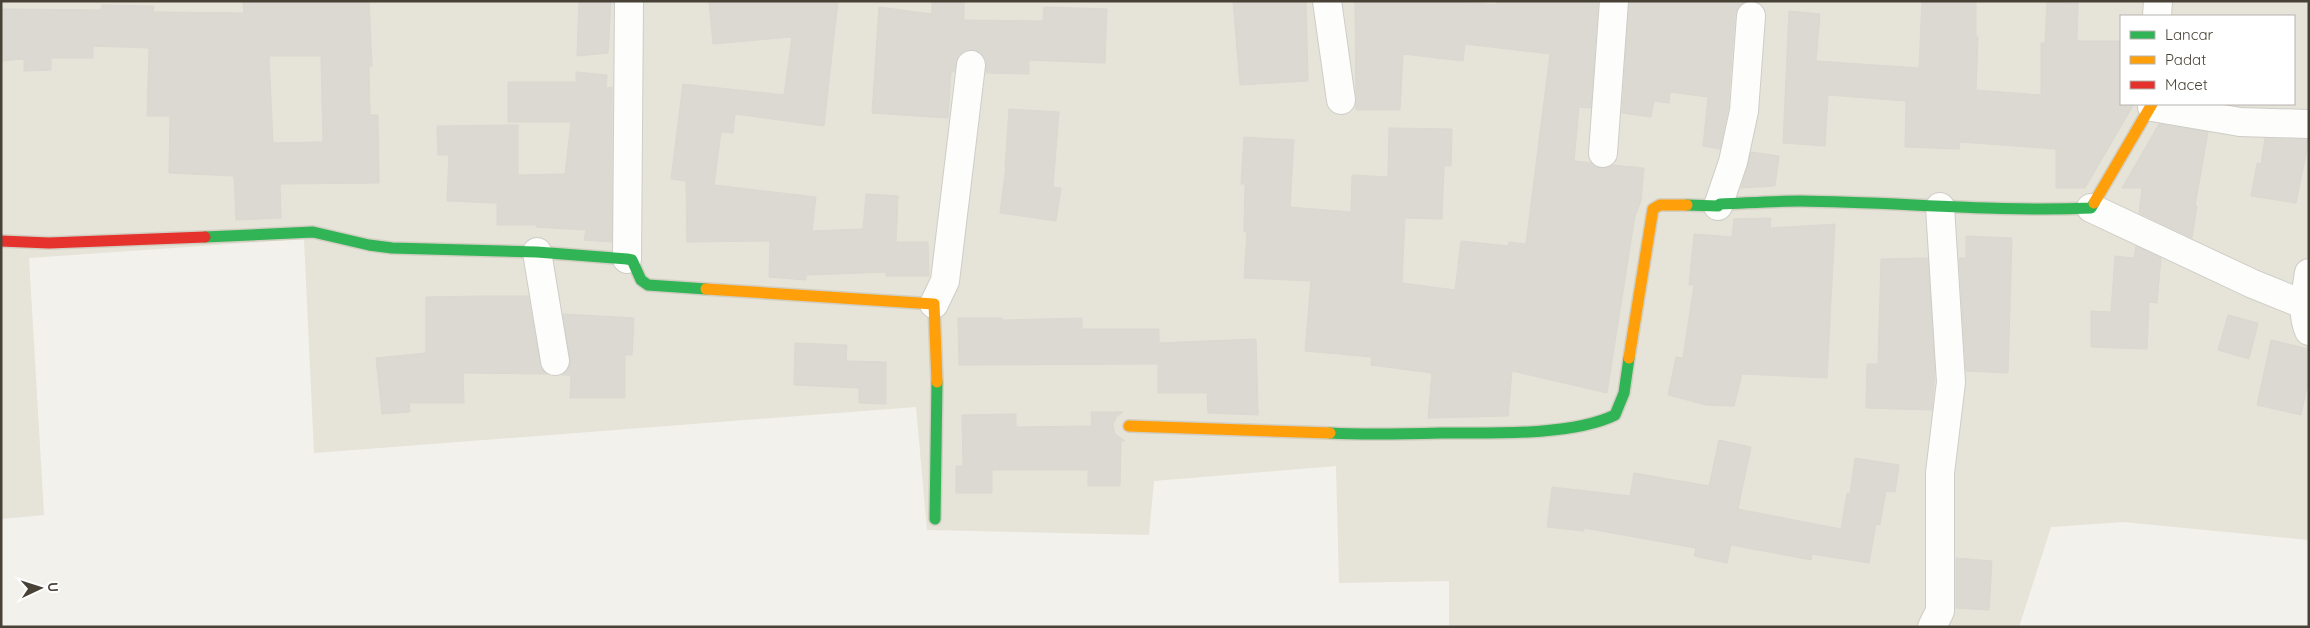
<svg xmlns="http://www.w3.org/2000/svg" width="2310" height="628" viewBox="0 0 2310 628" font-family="Quicksand,sans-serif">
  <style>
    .residential { fill: #e6e3d8; fill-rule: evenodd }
    .building { fill: #dcd9d3; stroke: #dad8d1; fill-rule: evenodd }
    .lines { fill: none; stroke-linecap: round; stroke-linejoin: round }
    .street-casing { stroke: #cecdc7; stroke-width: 30 }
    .fast-casing { stroke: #d2cec2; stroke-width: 14 }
    .slow-casing { stroke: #d2cec2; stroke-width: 14 }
    .jam-casing { stroke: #d2cec2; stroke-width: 14 }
    .street { stroke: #fdfdfc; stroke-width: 28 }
    .fast { stroke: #30b455; stroke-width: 11 }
    .slow { stroke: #ff9f0a; stroke-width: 11 }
    .jam { stroke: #e5322d; stroke-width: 11 }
  </style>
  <rect width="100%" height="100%" fill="#f2f1eb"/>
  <path class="residential" d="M1,1H2309V540L2123,522L2051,527L2019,627H1449V581L1339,583L1336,466L1154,481L1149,535L927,530L916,407L314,453L304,239L29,258L44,515L1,519ZM2121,16H2294V104H2121Z"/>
  <g class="building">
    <path d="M243,1H369L372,66H369L370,115H378L379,183L280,184L281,218L236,220L234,176L169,173L170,116H147L149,48L93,46V58H51V70L24,71V59L1,61V9L101,10L102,5L154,6L153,12L244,13ZM269,56H321L323,142L273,143Z"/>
    <path d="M579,1H611L608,53L577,56Z"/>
    <path d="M709,1H838L824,126L735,114L733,133L721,132L714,185L816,197L812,231L863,229L866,194L898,196L896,242H928L929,276H886V272L806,275V280L769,277L770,241L687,242L686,181L671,179L683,84L784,95L792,37L713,44Z"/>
    <path d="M932,1H964V20L1043,21L1044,7L1107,9L1105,63L1029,60V74L986,73V59L981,53L973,50H965L958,56L954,72H951L948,118L872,113L879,7L932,14Z"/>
    <path d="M1233,1H1306L1308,81L1240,85Z"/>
    <path d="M1355,1H1452L1496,5L1497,1H1598L1591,108L1579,107L1574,161L1592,163L1601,168L1612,165L1644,168L1641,201L1635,216L1607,393L1512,371L1508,416L1428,418L1432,373L1371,365L1372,357L1305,351L1311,281L1244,278L1247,232H1244L1245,184H1241L1244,137L1294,140L1290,207L1351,212L1352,175L1388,177L1389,128L1452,129L1451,166H1444L1442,219L1405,218L1402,283L1455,290L1461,241L1508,246L1509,242L1526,244L1550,54L1465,44L1463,61L1403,54L1400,110H1356Z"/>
    <path d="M1629,1H1747L1738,7L1735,15L1728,109L1720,149L1703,146L1708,97L1670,92L1669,103L1654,101L1651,117L1622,113Z"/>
    <path d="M1922,1H1976V37H1978L1976,90L2041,95V43H2045L2047,2L2078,3L2077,41H2121V104H2134L2085,188H2056V149L1960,142L1959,149L1905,147L1906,101L1828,95L1825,146L1783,143L1789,11L1820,14L1816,61L1919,68Z"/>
    <path d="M576,72L607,75L606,88L612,87V242L584,240L586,230L536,227V225H497V203L447,201L449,155H438L437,126L518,125V175L565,174L571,122H508V82H576Z"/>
    <path d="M1009,109L1059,112L1053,187L1061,188L1056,221L1000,213L1006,167H1005Z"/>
    <path d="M2159,124L2208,132L2195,206H2197L2192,238L2139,213L2142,188H2122Z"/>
    <path d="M2265,138L2309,140L2296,203L2251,196L2257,163L2261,164Z"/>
    <path d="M1751,152L1779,156L1775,186L1741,188Z"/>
    <path d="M1771,218L1770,228L1835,224L1827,378L1742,374L1734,406L1706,405L1668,395L1676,357L1683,358L1694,285H1689L1694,234L1732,237L1734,219Z"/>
    <path d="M1966,236L2012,238L2008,373L1966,371L1959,258H1966Z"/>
    <path d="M2136,246L2161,258L2157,303L2149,302L2147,349L2091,347V311L2111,312L2115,256L2134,258Z"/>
    <path d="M1928,258L1935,370L1932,410L1866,408L1867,364H1878L1881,259Z"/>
    <path d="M482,296H528L540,364L543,370L548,374L463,373L464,403H409L410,412L382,414L376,358L426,353V297Z"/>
    <path d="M563,314L634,318L632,355H625V398H570L571,375H561L569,367L570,359Z"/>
    <path d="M2228,315L2258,323L2249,359L2218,350Z"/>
    <path d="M958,318H1002V320L1082,318V329H1159V343L1256,339L1258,415L1208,413L1207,393H1158V364L959,365Z"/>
    <path d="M2271,340L2309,349V378L2301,415L2257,405Z"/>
    <path d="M795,343L847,345L846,361L886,362V404L859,403V388L794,385Z"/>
    <path d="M1091,412H1123L1116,417L1113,425L1115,434L1125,441H1121L1120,486H1088V470H992V493H956V466H963L962,415L1016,414V427L1092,426Z"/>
    <path d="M1719,440L1751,447L1738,509L1841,529L1847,493L1850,494L1855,458L1899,465L1895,492L1886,491L1880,525L1876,524L1869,563L1812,554L1811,560L1731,545L1727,563L1694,556L1696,548L1584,528V531L1547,527L1552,487L1630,496L1634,473L1709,486Z"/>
    <path d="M1956,558L1992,561L1989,610L1956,608Z"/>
  </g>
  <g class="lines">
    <g class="street-casing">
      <g id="street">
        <path d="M1327,1L1341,100"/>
        <path d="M2157,16L2158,1"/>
        <path d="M2152,107L2240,122L2309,124"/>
        <path d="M1603,153L1614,1"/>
        <path d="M1718,206L1733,162L1744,111L1751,16"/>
        <path d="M2091,208L2253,284L2305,305"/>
        <path d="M537,252L555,361"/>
        <path d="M627,259L629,1"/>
        <path d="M2309,273C2306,292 2301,313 2309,331"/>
        <path d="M934,304L945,281L971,65"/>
        <path d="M1932,627L1940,611V473L1951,382L1940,207"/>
      </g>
    </g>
    <g class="fast-casing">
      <g id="fast">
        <path d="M1687,205L1718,206L1720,204C1747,203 1774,201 1800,201C1897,202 1994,212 2091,208L2094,203"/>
        <path d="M205,237L313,232L369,245L392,248L537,252L627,259L632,260L641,280L648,285L706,289"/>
        <path d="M1330,433C1367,435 1404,434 1441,433C1490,433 1572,436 1615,415L1624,393L1629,358"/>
        <path d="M935,519L937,382"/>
      </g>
    </g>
    <g class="slow-casing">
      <g id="slow">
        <path d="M2094,203L2152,104"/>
        <path d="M706,289L934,304L937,382"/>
        <path d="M1629,358L1653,209L1660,205H1687"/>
        <path d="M1129,426L1330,433"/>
      </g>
    </g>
    <g class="jam-casing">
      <path id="jam" d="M1,241L49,243L205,237"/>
    </g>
    <use href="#street" class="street"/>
    <use href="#fast" class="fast"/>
    <use href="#slow" class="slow"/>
    <use href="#jam" class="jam"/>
  </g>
  <rect width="2310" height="628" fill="none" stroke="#484236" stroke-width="5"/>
  <rect x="2120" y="15" width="175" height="90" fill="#ffffff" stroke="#b6b3af"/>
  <rect x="2130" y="31" width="25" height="8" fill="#30b455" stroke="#b6b3af"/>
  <text x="2165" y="40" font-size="15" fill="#484236">Lancar</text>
  <rect x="2130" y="56" width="25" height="8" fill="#ff9f0a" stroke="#b6b3af"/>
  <text x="2165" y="65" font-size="15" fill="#484236">Padat</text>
  <rect x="2130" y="81" width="25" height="8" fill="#e5322d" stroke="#b6b3af"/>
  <text x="2165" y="90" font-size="15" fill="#484236">Macet</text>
  <g transform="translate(40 588) rotate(86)" stroke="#ffffff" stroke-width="4" paint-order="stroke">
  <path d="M0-4L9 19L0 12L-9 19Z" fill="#484236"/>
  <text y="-8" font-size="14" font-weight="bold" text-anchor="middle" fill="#484236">U</text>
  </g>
</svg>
